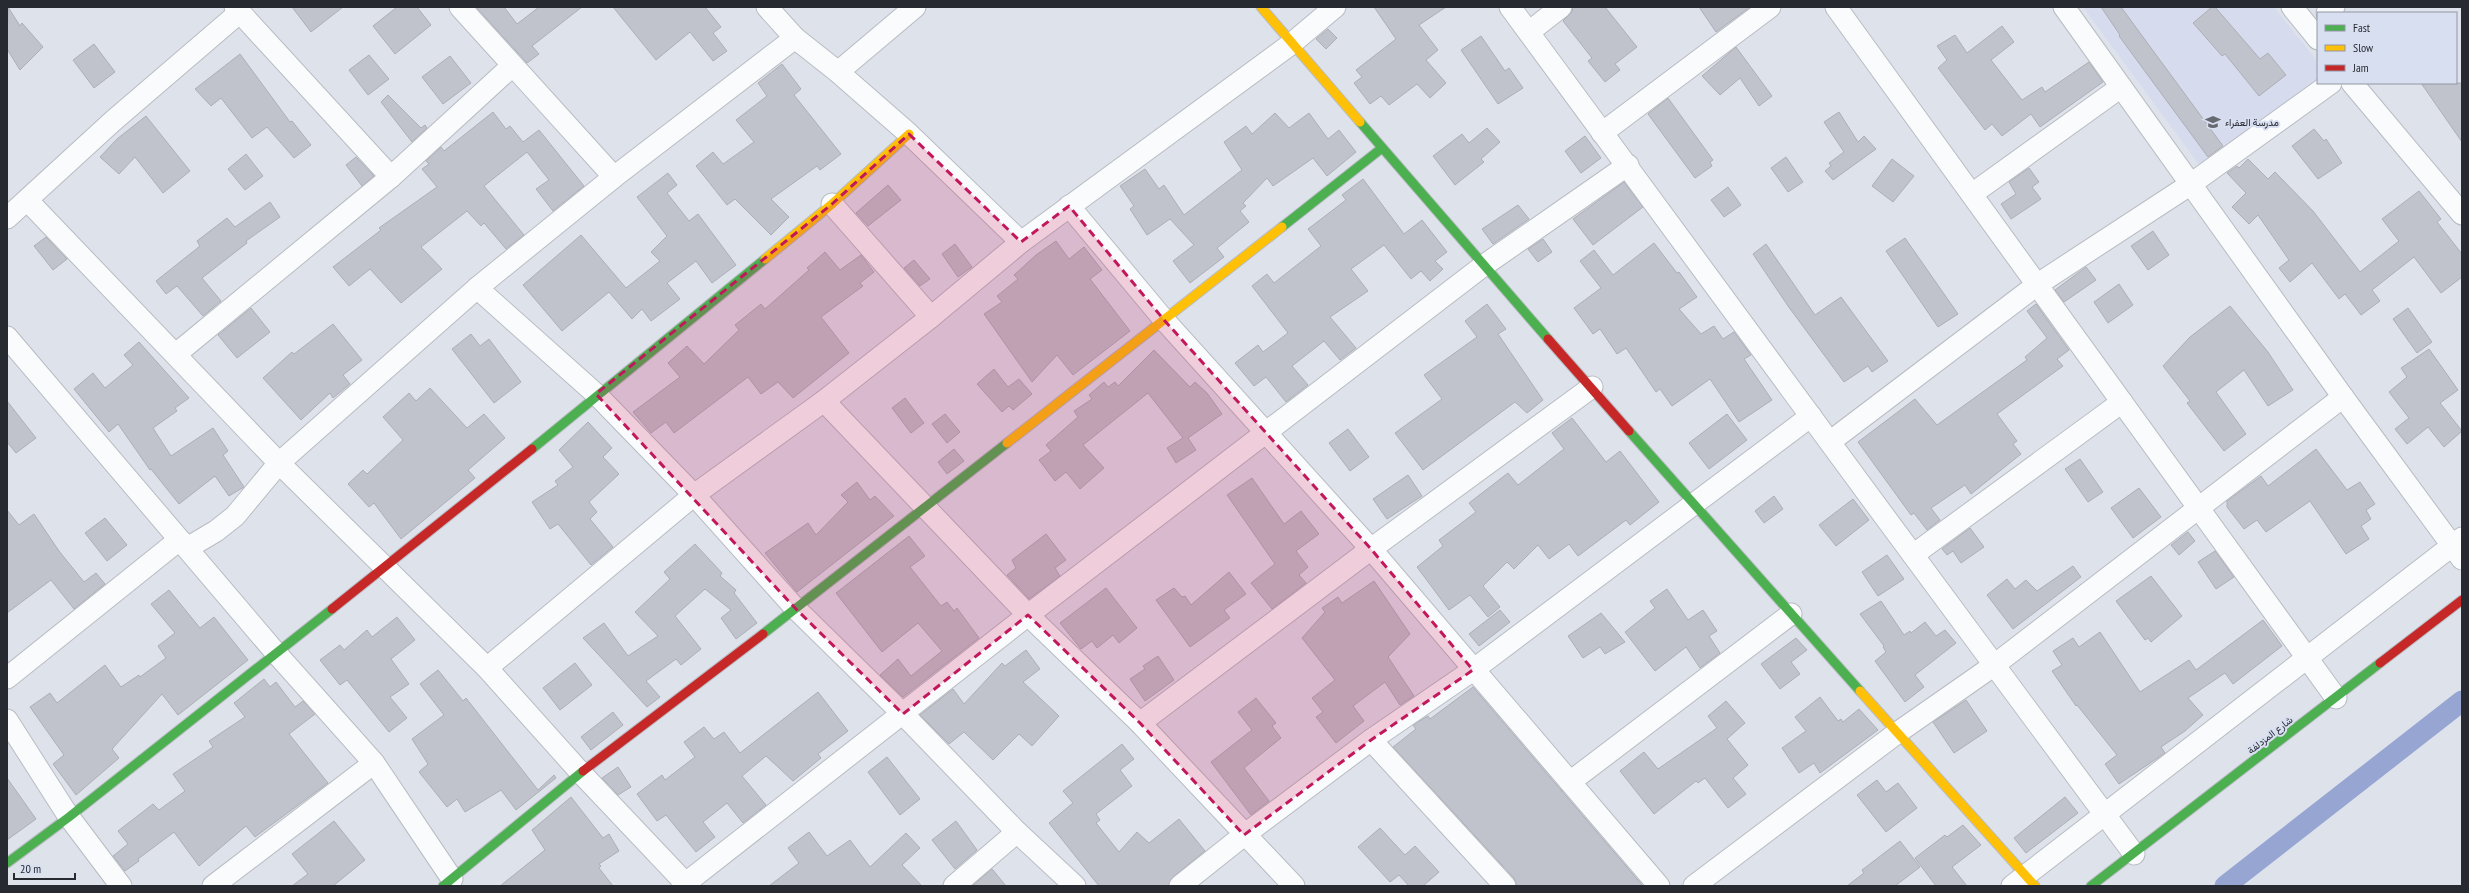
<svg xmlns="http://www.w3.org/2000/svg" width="2469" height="893" viewBox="0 0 2469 893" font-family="'PT Sans Narrow',Vazirmatn,sans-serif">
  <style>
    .built { fill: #d6dcee }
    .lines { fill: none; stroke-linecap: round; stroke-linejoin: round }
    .canal { stroke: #96a5d1; stroke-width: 21 }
    .building { fill: #c0c3cb; stroke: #acafb6 }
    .street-casing { stroke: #b9bcc3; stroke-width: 23 }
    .fast-casing { stroke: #b9bcc3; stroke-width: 11 }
    .slow-casing { stroke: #b9bcc3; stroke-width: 11 }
    .jam-casing { stroke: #b9bcc3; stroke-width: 11 }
    .street { stroke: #fafbfc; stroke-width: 21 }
    .fast { stroke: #4caf50; stroke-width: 9 }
    .slow { stroke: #ffc107; stroke-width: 9 }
    .jam { stroke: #c62828; stroke-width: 9 }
    .marked { fill: #c2185b; fill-opacity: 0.2; stroke: #c2185b; stroke-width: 3; stroke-dasharray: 8 5; stroke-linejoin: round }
    .labels { text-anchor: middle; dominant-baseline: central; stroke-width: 4; stroke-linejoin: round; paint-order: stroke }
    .poi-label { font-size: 10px; fill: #282a31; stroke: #d8dff1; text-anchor: start }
    .street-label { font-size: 10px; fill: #282a31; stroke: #d8dff1 }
  </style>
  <rect width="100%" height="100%" fill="#dee2eb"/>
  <path class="built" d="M2083,7H2274L2318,62V79L2200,166Z"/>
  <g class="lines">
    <path class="canal" d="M2225,886L2462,701"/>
  </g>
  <g class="building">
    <path d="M8,7L20,26L22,23L43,47L20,70L7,49Z"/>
    <path d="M292,7H343L311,32Z"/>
    <path d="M397,7H417L431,25L395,54L373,26Z"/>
    <path d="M476,7H504L517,24L539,7H582L532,46L539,54L527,63Z"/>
    <path d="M613,7H705L721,27L713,33L727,51L713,61L690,32L656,60Z"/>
    <path d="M1374,7H1446L1419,25L1438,50L1426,60L1446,83L1430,98L1417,84L1389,105L1381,96L1370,104L1354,83L1362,77L1356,70L1396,39Z"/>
    <path d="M1573,7H1605L1637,47L1615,64L1620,70L1605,82L1588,61L1592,58L1563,21L1572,12Z"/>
    <path d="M1699,7H1750L1716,32Z"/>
    <path d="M2101,7H2121L2223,146L2208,157L2119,36L2120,35Z"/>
    <path d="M2212,7H2215L2260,59L2268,53L2286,75L2259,96L2225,54L2222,56L2193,23Z"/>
    <path d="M2002,26L2014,42L1991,60L2022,100L2042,87L2045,92L2089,62L2103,82L2040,127L2031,114L2002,136L1992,124L1985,130L1938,68L1947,60L1937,46L1955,35L1967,53Z"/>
    <path d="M1328,29L1337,38L1326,49L1316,39Z"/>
    <path d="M1481,36L1505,71L1509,68L1523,88L1498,104L1461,50Z"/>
    <path d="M94,44L115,72L94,88L73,60Z"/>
    <path d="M1736,47L1772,96L1759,106L1740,78L1720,95L1702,76Z"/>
    <path d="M240,54L290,122L292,121L311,145L294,158L267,127L252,138L221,98L211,106L195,89Z"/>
    <path d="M369,55L389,79L368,95L349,70Z"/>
    <path d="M450,56L471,83L443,104L422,77Z"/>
    <path d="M782,64L801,89L794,95L841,154L820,170L817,166L771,199L789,217L771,235L735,199L727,205L696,166L713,152L723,164L754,142L736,120L767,96L758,83Z"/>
    <path d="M2421,83H2462V142Z"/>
    <path d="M388,95L421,128L425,125L427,128L412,142L381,102Z"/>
    <path d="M1668,98L1713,160L1710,162L1712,166L1695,178L1648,114Z"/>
    <path d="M493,112L506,129L510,126L523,142L539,130L584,186L553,211L536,189L549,180L527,152L484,186L524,235L506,249L484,223L481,226L467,211L421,247L442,269L401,303L370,269L349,286L333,267L381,230L379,228L437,187L422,169L429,164L426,161L441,147L444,151Z"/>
    <path d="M1839,112L1858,142L1864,136L1876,149L1833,180L1825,171L1831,166L1829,163L1844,152L1824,122Z"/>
    <path d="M1275,113L1289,128L1309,113L1328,139L1339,130L1356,152L1327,176L1313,158L1273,186L1267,178L1243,203L1246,206L1240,211L1249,222L1217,248L1224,257L1190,283L1173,261L1194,245L1170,219L1147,235L1130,209L1134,206L1120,186L1145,169L1159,189L1164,185L1184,215L1242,170L1224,142L1246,126L1252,134Z"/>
    <path d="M146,116L190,171L163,193L135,157L119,174L100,157L117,139Z"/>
    <path d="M1487,128L1500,142L1481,159L1484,162L1455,185L1433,156L1462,134L1469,143Z"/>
    <path d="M2314,129L2324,141L2326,139L2342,163L2318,179L2292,146Z"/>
    <path d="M1585,136L1601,158L1581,173L1565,151Z"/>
    <path d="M246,154L263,176L245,190L228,169Z"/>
    <path d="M356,157L374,176L362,186L346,165Z"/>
    <path d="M1786,157L1803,182L1788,192L1771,168Z"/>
    <path d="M1892,159L1914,176L1893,202L1872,186Z"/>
    <path d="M2248,159L2268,179L2275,172L2313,211L2360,272L2399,241L2382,219L2419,191L2441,219L2437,222L2462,254V277L2441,293L2414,257L2372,290L2380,301L2361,315L2345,294L2339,299L2312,263L2290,282L2279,268L2289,260L2258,215L2249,224L2232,207L2246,193L2227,173L2237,166L2239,168Z"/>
    <path d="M2029,168L2039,182L2032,187L2041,199L2011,219L2001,204L2016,194L2009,182Z"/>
    <path d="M668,173L677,185L667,193L689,221L698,214L736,265L712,283L696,261L667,283L680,299L651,321L642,309L632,319L609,292L562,331L523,285L581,235L626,288L660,261L651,252L667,236L637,197Z"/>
    <path d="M1363,179L1404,234L1422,220L1447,252L1435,261L1443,269L1430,281L1421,271L1411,279L1384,245L1351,269L1368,291L1330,317L1356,348L1340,360L1324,341L1292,366L1308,385L1286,402L1266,377L1254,386L1235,363L1258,345L1263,352L1288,333L1252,286L1267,274L1274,283L1321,246L1308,229L1346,200L1342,195Z"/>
    <path d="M1624,182L1643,207L1593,245L1573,219Z"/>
    <path d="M888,185L901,200L868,226L856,213Z"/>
    <path d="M1728,187L1741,205L1724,217L1711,200Z"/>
    <path d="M270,202L280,217L246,241L247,243L202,278L221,301L203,316L177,286L166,294L156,281L200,246L197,241L227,218L235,227Z"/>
    <path d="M1518,205L1529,219L1493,244L1482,229Z"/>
    <path d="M2153,231L2169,255L2148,270L2131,246Z"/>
    <path d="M46,237L67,259L53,270L34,246Z"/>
    <path d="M1905,238L1958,314L1938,327L1886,251Z"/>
    <path d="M1543,239L1552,252L1538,262L1528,249Z"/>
    <path d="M1056,241L1069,259L1084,247L1102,270L1090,279L1130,331L1073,375L1057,355L1032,382L984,314L1002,302L997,296L1018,279L1014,275L1036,255Z"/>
    <path d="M1654,243L1677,273L1679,272L1697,297L1679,309L1701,334L1714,326L1723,339L1734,332L1751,355L1744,359L1772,400L1739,422L1710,379L1672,406L1660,389L1656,392L1626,348L1617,354L1600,329L1593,334L1574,308L1601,288L1580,261L1594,250L1613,275Z"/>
    <path d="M955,244L972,267L958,277L942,254Z"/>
    <path d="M1766,244L1815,315L1841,297L1888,361L1872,372L1868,366L1844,382L1788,306L1753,254Z"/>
    <path d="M825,252L840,270L861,255L874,272L860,283L863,286L821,317L849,353L793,398L778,382L761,394L748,377L674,433L666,422L651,433L633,412L680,377L668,363L687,346L704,364L739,330L735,325L761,304L765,309L809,270L807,268Z"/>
    <path d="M914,260L930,279L920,286L904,268Z"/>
    <path d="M2086,267L2096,280L2064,302L2055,290Z"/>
    <path d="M2119,284L2133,305L2108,323L2094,302Z"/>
    <path d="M1487,304L1506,329L1498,334L1543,400L1527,413L1515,402L1423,470L1395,433L1442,399L1424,375L1477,337L1465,321Z"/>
    <path d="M2036,304L2069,350L2057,359L2063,366L1997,414L2017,441L2013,444L2021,454L1971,494L1965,485L1931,508L1940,520L1927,530L1914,513L1911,515L1858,442L1915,399L1937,425L2027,360L2025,357L2047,338L2027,311Z"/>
    <path d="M2230,306L2268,352L2293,390L2268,406L2244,370L2216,392L2246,434L2224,451L2187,403L2190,401L2163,366L2190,337Z"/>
    <path d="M251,308L270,332L237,358L218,335Z"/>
    <path d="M2408,308L2432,342L2417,353L2393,319Z"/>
    <path d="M333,324L362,360L343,375L350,384L333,398L330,393L301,420L263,378L292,352L294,354Z"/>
    <path d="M471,334L480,346L489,339L521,382L494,403L452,349Z"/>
    <path d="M139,342L189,398L175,408L177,411L153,428L171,456L213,428L228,451L223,455L244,487L229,496L215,476L179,504L151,469L150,470L118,424L109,432L74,389L93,373L105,388L133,365L124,355Z"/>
    <path d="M2429,349L2458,390L2440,403L2462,431L2444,447L2428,427L2407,444L2395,429L2409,418L2389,392L2407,377L2401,368Z"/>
    <path d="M1154,350L1190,387L1195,382L1207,393L1222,414L1188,438L1196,450L1176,463L1167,448L1183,438L1148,393L1083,445L1104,468L1080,489L1066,472L1055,481L1039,460L1051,451L1046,445L1078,417L1074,411L1092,399L1089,395L1104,382L1108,387L1115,382L1118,386Z"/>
    <path d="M994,369L1008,387L1019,379L1032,394L1013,410L1009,406L1002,412L977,384Z"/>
    <path d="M430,388L467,428L484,414L505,438L468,470L475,478L401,539L374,503L369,507L348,484L363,470L367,474L403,440L383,417L409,393L416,401Z"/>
    <path d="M905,398L924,423L911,433L892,408Z"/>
    <path d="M7,401L36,438L16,453L7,442Z"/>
    <path d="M945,414L960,432L947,443L932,424Z"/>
    <path d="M1727,414L1747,440L1709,469L1689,443Z"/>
    <path d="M1572,418L1606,462L1620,451L1659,502L1630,525L1626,520L1578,556L1569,544L1549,559L1538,545L1514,569L1507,562L1483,586L1500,607L1488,617L1470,595L1449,610L1417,567L1443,546L1439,540L1476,512L1469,503L1508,473L1518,485L1564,449L1552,433Z"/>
    <path d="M588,422L612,448L603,457L619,474L589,502L597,512L590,519L613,547L591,565L558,524L550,529L532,502L558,485L555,481L573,467L559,450Z"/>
    <path d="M1348,429L1369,457L1350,471L1329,443Z"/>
    <path d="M954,449L964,461L947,474L938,462Z"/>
    <path d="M2316,449L2347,490L2360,482L2375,504L2366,510L2371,519L2361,526L2369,539L2346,554L2310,501L2266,532L2257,520L2244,529L2227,507V501L2261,476L2268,486Z"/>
    <path d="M2080,459L2103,492L2088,502L2065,469Z"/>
    <path d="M1408,475L1422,496L1387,519L1373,499Z"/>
    <path d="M1252,478L1284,524L1301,511L1319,534L1296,551L1308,567L1299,575L1306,583L1272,609L1251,583L1275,564L1227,495Z"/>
    <path d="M857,482L870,500L875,496L894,516L797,592L765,553L808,523L816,535L848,502L841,495Z"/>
    <path d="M2139,488L2161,517L2133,538L2111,508Z"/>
    <path d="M1774,496L1783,509L1764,523L1755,511Z"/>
    <path d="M1853,499L1869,520L1836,546L1819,525Z"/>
    <path d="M7,510L19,525L34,514L59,551L84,582L96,573L105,584L74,609L51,580L7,613Z"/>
    <path d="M105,518L127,545L107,561L85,533Z"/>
    <path d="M1970,528L1984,547L1961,563L1953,551L1947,555L1942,549Z"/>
    <path d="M2188,532L2195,541L2179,555L2171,545Z"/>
    <path d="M1046,534L1066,560L1055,568L1060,576L1029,599L1007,575L1016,568L1012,560Z"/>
    <path d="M909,536L925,556L910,567L941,606L947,602L954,611L957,608L979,638L903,697L880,675L898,659L911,676L942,651L918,623L882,652L836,593Z"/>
    <path d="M695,544L722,573L720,576L736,590L734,593L757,623L736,639L721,618L731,610L705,589L675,616L701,649L681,665L676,659L646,681L660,697L647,707L583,638L604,623L628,656L658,636L635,612L670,579L664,572Z"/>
    <path d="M2215,551L2234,577L2216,589L2198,562Z"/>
    <path d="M1887,555L1904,579L1878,596L1862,572Z"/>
    <path d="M2073,566L2081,577L2013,629L1987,595L2007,579L2015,589L2026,580L2037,591Z"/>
    <path d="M1229,572L1246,594L1224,610L1230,618L1190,647L1156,600L1174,588L1182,597L1185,596L1191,605Z"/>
    <path d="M2151,576L2182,616L2151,642L2148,638L2145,640L2116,601Z"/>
    <path d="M1374,581L1410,634L1388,657L1414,696L1400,705L1385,682L1353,706L1364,721L1336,743L1316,717L1323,712L1312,698L1335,680L1302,638L1325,612L1322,608L1338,597L1342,603Z"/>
    <path d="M1106,588L1137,628L1119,643L1113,635L1097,648L1092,641L1081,649L1060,623Z"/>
    <path d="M1667,589L1688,620L1703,610L1717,631L1709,636L1720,653L1700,668L1686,647L1655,671L1625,632L1655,608L1650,601Z"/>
    <path d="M169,590L200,628L214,617L248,660L178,715L162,694L112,749L119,758L76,795L53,764L64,755L30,707L50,693L57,703L105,665L121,687L139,675L140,677L166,658L158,646L175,633L151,604Z"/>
    <path d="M1881,601L1904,635L1910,631L1911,633L1925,622L1936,636L1945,630L1956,643L1915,675L1924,687L1905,702L1875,661L1886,652L1883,647L1884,646L1860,614Z"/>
    <path d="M1500,610L1510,622L1479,646L1469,634Z"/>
    <path d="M1601,613L1625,642L1605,654L1600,647L1583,658L1568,636Z"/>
    <path d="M397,617L415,640L391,659L409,684L390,697L407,718L389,732L347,680L340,685L320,660L340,645L344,650L367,630L372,637Z"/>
    <path d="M2263,620L2282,646L2233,684L2225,673L2188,698L2203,715L2185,731L2161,747L2165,753L2119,784L2105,764L2117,755L2077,705L2076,706L2052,671L2062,665L2053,651L2073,638L2079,647L2100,632L2140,692L2189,660L2196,670Z"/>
    <path d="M1796,638L1807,650L1791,662L1800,674L1780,689L1761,664Z"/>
    <path d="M1026,650L1040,669L1023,682L1059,716L1032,746L1019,734L993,760L964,732L949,744L920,715L953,689L964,704L1002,663L1005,666Z"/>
    <path d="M1158,656L1174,680L1145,701L1130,679L1145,669L1143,666Z"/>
    <path d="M575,663L592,685L560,710L543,688Z"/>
    <path d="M438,670L463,701L466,698L538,790L554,775L556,778L516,810L501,790L465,812L457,799L447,807L419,772L428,764L412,739L444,715L420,684Z"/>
    <path d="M264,679L270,687L276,682L295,707L303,701L315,714L289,734L328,783L255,837L246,826L199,866L174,832L138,859L139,861L125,871L113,856L128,844L118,831L153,804L159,810L185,791L173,774L213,747L209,741L245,717L234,703Z"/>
    <path d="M1473,687L1561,790L1643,886H1517L1514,878L1393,747L1416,729L1413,725L1428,716L1430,719Z"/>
    <path d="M818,692L848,731L818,754L821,758L793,781L766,756L742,776L766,805L743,823L727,803L703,822L715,837L696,852L666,815L657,821L637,794L662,775L665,780L695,757L684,742L704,727L714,739L724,732L740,753Z"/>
    <path d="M1820,697L1838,721L1841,719L1843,722L1859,709L1878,730L1820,773L1814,763L1799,773L1782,748L1806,731L1795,717Z"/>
    <path d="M1256,698L1276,723L1272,726L1281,738L1244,768L1269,801L1251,815L1211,762L1252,730L1238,712Z"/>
    <path d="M1966,700L1987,731L1954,753L1933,722Z"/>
    <path d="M1726,701L1745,723L1727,739L1748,765L1733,778L1746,794L1728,808L1705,778L1698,783L1696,781L1654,814L1620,771L1644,752L1658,769L1717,728L1708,716Z"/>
    <path d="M613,712L623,725L591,750L581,737Z"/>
    <path d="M1122,744L1134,759L1120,770L1132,786L1096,814L1100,820L1096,823L1119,852L1137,832L1149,843L1179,819L1205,851L1173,877L1168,886H1099L1049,823L1073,803L1063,791Z"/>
    <path d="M887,757L920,799L900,815L868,772Z"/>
    <path d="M618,767L631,787L618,795L602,778Z"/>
    <path d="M7,778L36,819L7,840Z"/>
    <path d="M1877,780L1886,792L1898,783L1917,808L1886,832L1857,795Z"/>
    <path d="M571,797L603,838L609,834L619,851L599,864L601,866L599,868L613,886H500L545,850L532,830Z"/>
    <path d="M2065,797L2078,813L2026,853L2014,838Z"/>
    <path d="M334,821L365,860L333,886H292L308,874L292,854Z"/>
    <path d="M956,821L977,850L955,869L932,840Z"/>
    <path d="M1963,825L1981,845L1952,867L1967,886H1936L1915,858L1945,835L1947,837Z"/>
    <path d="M1380,828L1405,855L1415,846L1439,872L1423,886H1409L1399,875L1390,882L1358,847Z"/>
    <path d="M809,832L827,856L850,840L870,867L906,833L920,848L902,865L922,886H769L799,863L788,848Z"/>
    <path d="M1900,841L1920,867L1895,886H1847L1864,873L1862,870Z"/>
    <path d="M992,869L1006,886H972Z"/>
  </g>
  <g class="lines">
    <g class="street-casing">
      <g id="street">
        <path d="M235,7L391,177"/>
        <path d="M460,7L614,177"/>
        <path d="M767,7L795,38L838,72L909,134L1021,242"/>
        <path d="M1510,7C1719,289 1924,573 2134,854"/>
        <path d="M1836,7L2336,698"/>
        <path d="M2064,7L2343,397L2462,559"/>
        <path d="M2292,7L2318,39"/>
        <path d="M2327,13L2334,7"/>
        <path d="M1529,32L1561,7"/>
        <path d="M838,72L915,7"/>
        <path d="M2352,83L2462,214"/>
        <path d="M1602,133L1770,7"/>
        <path d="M1972,194L2121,87"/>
        <path d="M28,201L279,463L487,668L581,773L688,886"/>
        <path d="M832,204L931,317"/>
        <path d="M1069,206L1165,321L1371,549L1659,886"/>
        <path d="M7,218L113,121L240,12"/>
        <path d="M477,288L596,394L694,495L796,609L903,714L1017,832L1075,886"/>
        <path d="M7,337L276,653L374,763L452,879"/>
        <path d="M176,354L391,177L512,66"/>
        <path d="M824,401L1028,615L1140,723L1294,886"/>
        <path d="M1831,441L2038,284L2191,184L2331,83"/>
        <path d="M1913,555L2122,402"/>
        <path d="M487,668L694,495L824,401L931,317L1021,242L1291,44L1335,7"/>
        <path d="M7,678L179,540L189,547L216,531L235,516L279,463L477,288L614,177L795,38"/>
        <path d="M7,720L69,817L121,886"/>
        <path d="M1140,723L1371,549L1592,387"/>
        <path d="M1371,740L1505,886"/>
        <path d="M1570,782L1791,614"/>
        <path d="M213,886L374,763"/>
        <path d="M682,886L1028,615L1483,266L1628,165"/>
        <path d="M954,886L1017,832"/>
        <path d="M1180,886L1244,835L1371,740L1473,670L1811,416"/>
        <path d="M1694,886L1897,733L1993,666L2343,397"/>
        <path d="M2012,886L2462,538"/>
      </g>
    </g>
    <g class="fast-casing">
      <g id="fast">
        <path d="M1360,122L1548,339"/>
        <path d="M1282,227L1382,148"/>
        <path d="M1629,431L1860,691"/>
        <path d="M532,449L765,259"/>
        <path d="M763,634L1007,443"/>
        <path d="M7,863L69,817L332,609"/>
        <path d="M443,886L583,771"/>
        <path d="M2091,886L2380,663"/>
      </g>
    </g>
    <g class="slow-casing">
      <g id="slow">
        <path d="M1261,7L1360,122"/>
        <path d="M765,259L832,204L909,134"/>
        <path d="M1007,443L1282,227"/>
        <path d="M1860,691L2035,886"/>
      </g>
    </g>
    <g class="jam-casing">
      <g id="jam">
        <path d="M1548,339L1629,431"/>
        <path d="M332,609L532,449"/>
        <path d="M2380,663L2462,600"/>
        <path d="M583,771L763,634"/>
      </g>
    </g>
    <use href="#street" class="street"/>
    <use href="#fast" class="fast"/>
    <use href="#slow" class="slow"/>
    <use href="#jam" class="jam"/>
  </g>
  <path class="marked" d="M909,134L1021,242L1069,206L1165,321L1371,549L1473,670L1371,740L1244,835L1140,723L1028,615L903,714L796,609L596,394L832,204Z"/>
  <defs>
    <g id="school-bare" transform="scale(1.2)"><path d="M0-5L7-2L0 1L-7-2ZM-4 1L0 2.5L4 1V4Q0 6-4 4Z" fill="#686a72" stroke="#d8dff1" stroke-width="2.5" paint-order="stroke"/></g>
  </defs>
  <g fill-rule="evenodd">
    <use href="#school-bare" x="2213" y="122"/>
  </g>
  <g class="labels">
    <g class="poi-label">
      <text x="2225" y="122">مدرسة العفراء</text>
    </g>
    <g class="street-label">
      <text transform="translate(2270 735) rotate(-38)">شارع المزدلفة</text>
    </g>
  </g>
  <rect width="2469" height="893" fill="none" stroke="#282a31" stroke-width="16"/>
  <rect x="2317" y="12" width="140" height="72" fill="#d8dff1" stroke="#9297a4"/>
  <rect x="2325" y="25" width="20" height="6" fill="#4caf50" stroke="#9297a4"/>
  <text x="2353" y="32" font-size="12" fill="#282a31">Fast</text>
  <rect x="2325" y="45" width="20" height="6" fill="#ffc107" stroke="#9297a4"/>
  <text x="2353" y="52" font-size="12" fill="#282a31">Slow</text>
  <rect x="2325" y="65" width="20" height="6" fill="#c62828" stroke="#9297a4"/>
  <text x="2353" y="72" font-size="12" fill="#282a31">Jam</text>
  <path d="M14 873v6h61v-6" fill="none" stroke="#282a31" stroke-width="2"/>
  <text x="20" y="873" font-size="12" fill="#282a31" stroke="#d8dff1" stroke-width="3" paint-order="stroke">20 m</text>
</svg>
